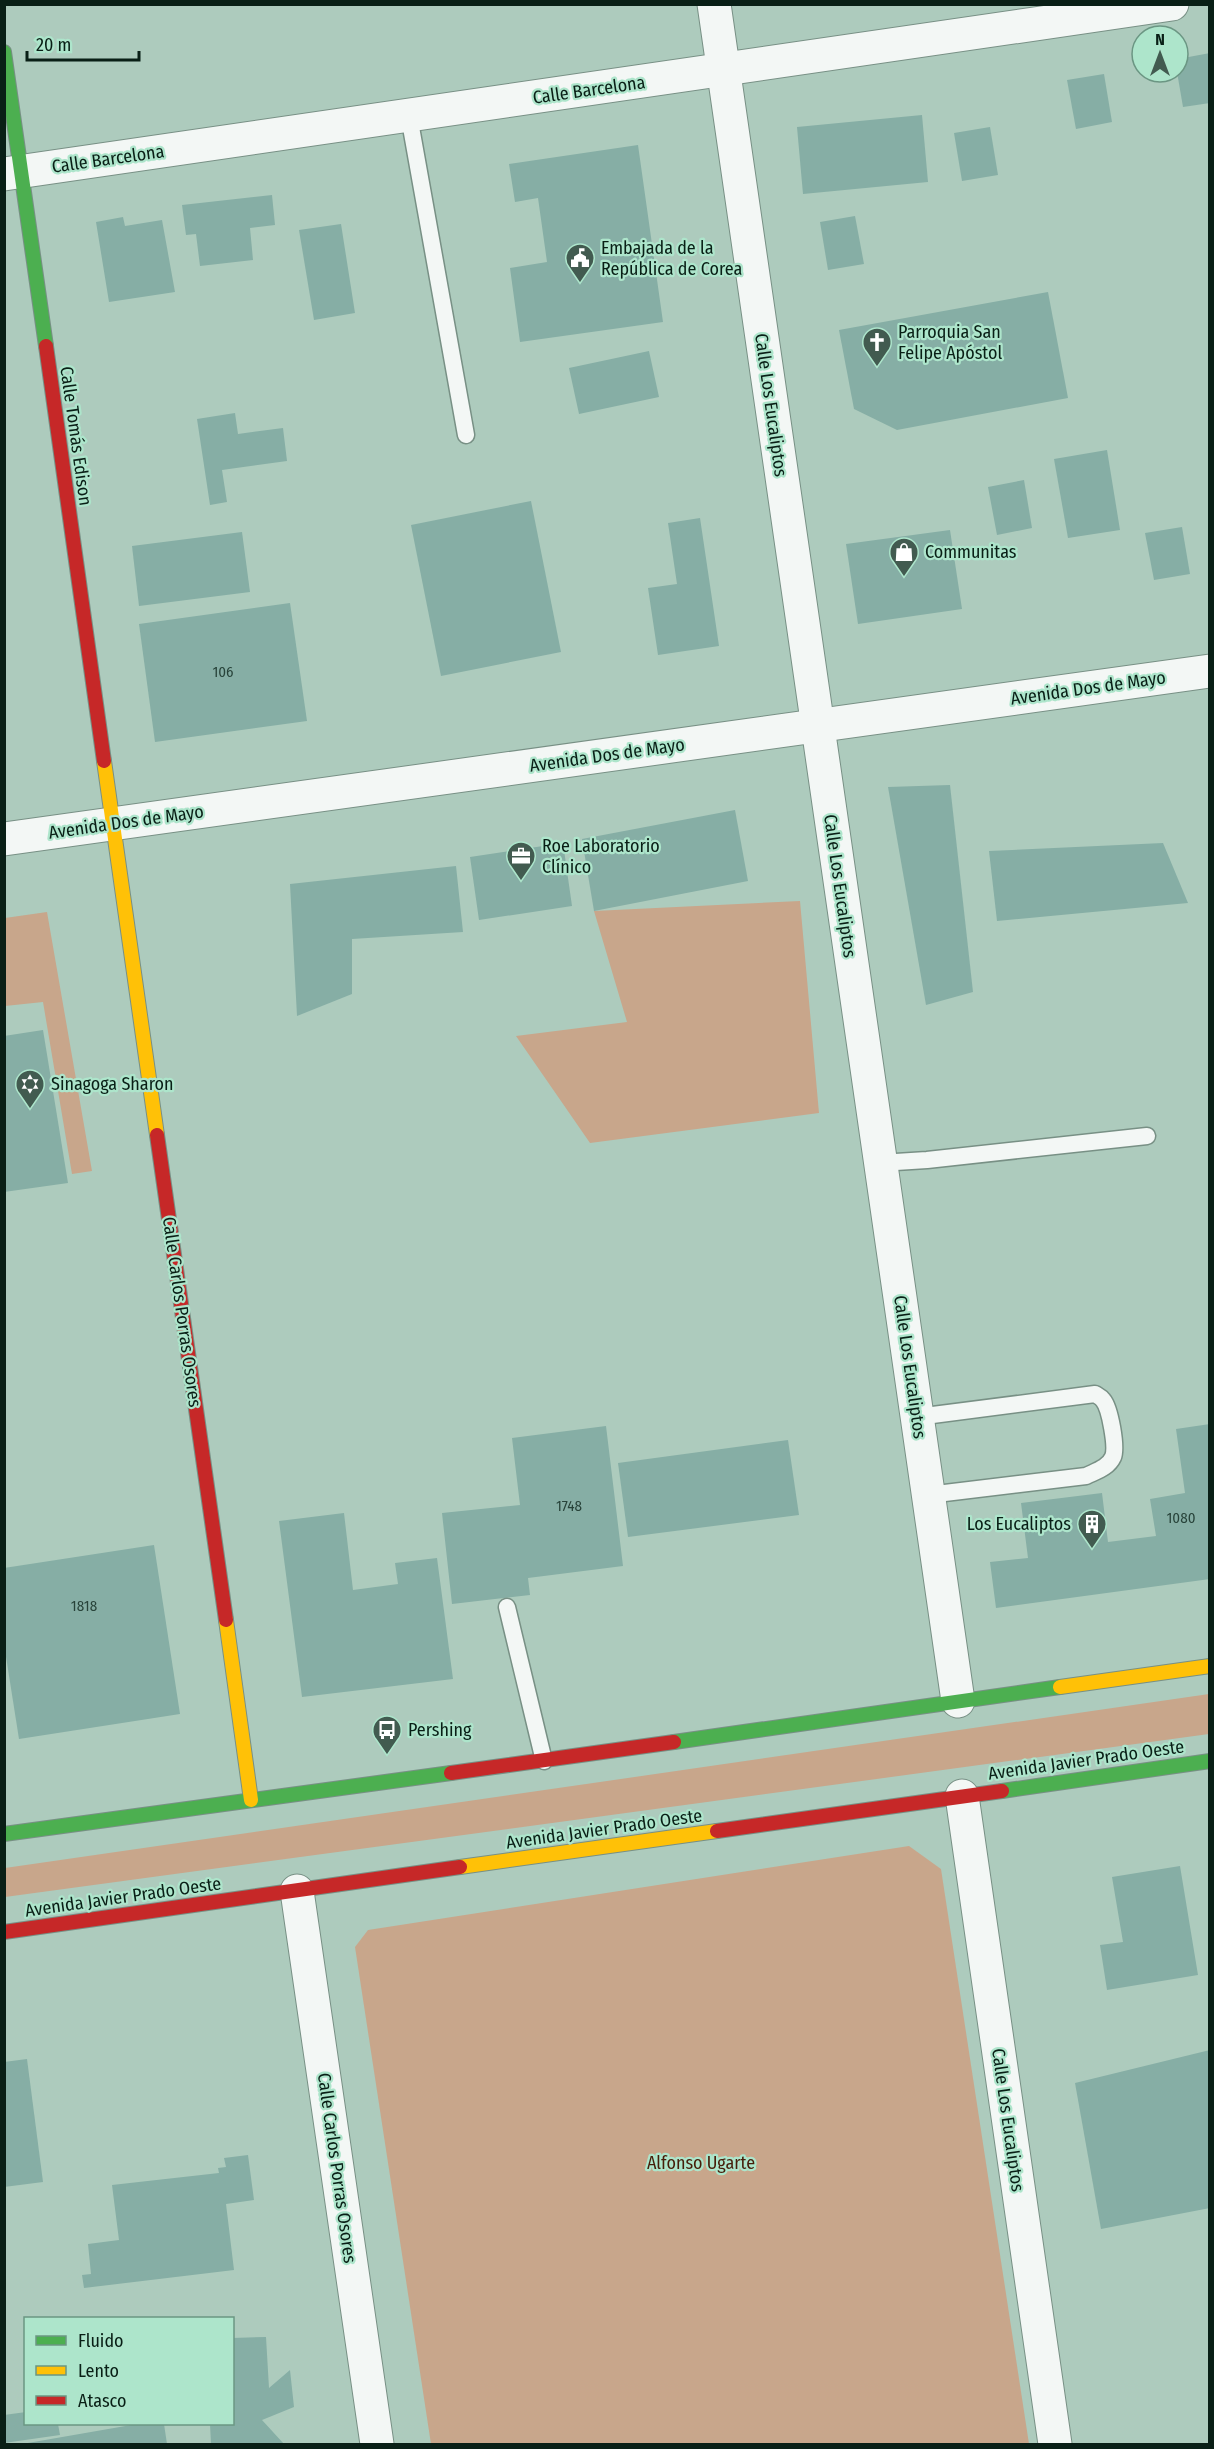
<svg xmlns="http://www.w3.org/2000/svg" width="1214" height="2449" viewBox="0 0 1214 2449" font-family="'Fira Sans Condensed',sans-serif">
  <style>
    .green { fill: #c8a68b }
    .building { fill: #86aea5 }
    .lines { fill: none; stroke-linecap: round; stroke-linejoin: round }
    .lane-casing { stroke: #789085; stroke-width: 19 }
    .street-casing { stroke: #789085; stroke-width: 35 }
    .fast-casing { stroke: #789085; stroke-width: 16 }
    .slow-casing { stroke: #789085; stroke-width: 16 }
    .jam-casing { stroke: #789085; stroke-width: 16 }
    .lane { stroke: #f3f7f5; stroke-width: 16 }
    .street { stroke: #f3f7f5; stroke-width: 33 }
    .fast { stroke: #4caf50; stroke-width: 14 }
    .slow { stroke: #ffc107; stroke-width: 14 }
    .jam { stroke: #c62828; stroke-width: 14 }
    .labels { text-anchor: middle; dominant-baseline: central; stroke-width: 4.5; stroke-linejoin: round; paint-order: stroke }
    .number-label { font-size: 15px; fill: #28433a }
    .street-label { font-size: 18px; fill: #091f16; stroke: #ade5cb }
    .poi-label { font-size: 18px; fill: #091f16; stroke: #ade5cb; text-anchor: start }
    .park-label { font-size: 18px; fill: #461d09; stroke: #ade5cb }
  </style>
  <rect width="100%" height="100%" fill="#adcbbd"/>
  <g class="green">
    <path d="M800,901L819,1113L590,1143L516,1036L627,1022L594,911Z"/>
    <path d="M47,912L92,1171L72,1174L43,1002L5,1006V918Z"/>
    <path d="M1209,1694V1734L5,1897V1868Z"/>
    <path d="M909,1846L941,1869L1029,2444H431L355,1947L368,1930Z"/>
  </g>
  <g class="building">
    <path d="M1210,53V103L1183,107L1177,72L1178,59Z"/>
    <path d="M1104,74L1112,122L1076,129L1067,80Z"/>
    <path d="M922,115L928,182L803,194L797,127Z"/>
    <path d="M990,127L998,175L962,181L954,133Z"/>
    <path d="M638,145L663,322L520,342L510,268L547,262L538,198L515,202L509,164Z"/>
    <path d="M272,195L275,225L250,228L253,260L200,266L196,234L186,235L182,205Z"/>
    <path d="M855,216L864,264L828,270L820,222Z"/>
    <path d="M123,217L125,226L162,220L175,292L109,302L96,222Z"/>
    <path d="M341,224L355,313L314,320L299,230Z"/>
    <path d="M1048,292L1068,398L897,430L854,409L839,330Z"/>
    <path d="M649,351L659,397L579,414L569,368Z"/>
    <path d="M235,413L238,434L283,428L287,461L222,470L227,502L210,505L197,419Z"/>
    <path d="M1107,450L1120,530L1068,538L1054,459Z"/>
    <path d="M1024,480L1032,528L997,535L988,487Z"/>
    <path d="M531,501L561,652L441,676L411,525Z"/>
    <path d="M700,518L719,646L658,655L648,588L677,584L668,523Z"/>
    <path d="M1182,527L1190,574L1154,580L1145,533Z"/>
    <path d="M950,530L962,609L858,624L846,544Z"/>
    <path d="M242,532L250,592L139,606L132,546Z"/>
    <path d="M290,603L307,721L155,742L139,624Z"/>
    <path d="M950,785L973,992L926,1005L888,787Z"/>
    <path d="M735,810L748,881L594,911L582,839Z"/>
    <path d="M563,843L572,906L479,920L470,857Z"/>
    <path d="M1163,843L1188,903L997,921L989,851Z"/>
    <path d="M456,866L463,932L352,939V994L297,1016L290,884Z"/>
    <path d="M43,1030L68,1183L4,1192V1036Z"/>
    <path d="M1210,1424V1579L996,1608L990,1562L1028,1558L1021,1503L1102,1493L1108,1542L1156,1536L1150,1499L1185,1493L1176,1429Z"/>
    <path d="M606,1426L623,1566L528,1578L530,1595L452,1604L442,1513L520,1505L512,1438Z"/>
    <path d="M788,1440L799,1515L628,1537L618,1463Z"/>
    <path d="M344,1513L353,1590L398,1584L395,1563L437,1558L453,1679L302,1697L279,1521Z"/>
    <path d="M154,1545L180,1714L19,1739L4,1644V1568Z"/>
    <path d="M1180,1866L1198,1975L1107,1990L1100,1945L1123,1942L1112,1877Z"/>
    <path d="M1210,2050V2208L1101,2229L1075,2083Z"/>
    <path d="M27,2059L43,2182L4,2187V2062Z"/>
    <path d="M248,2155L254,2200L226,2204L234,2270L84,2288L82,2275L91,2274L88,2244L119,2240L112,2185L219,2173L218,2168L226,2167L224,2158Z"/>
    <path d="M266,2337L269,2388L290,2370L294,2407L262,2420L284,2444H211L210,2424H232V2338Z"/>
    <path d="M26,2412V2424H58L60,2435L4,2443V2415Z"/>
    <path d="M137,2424H164L167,2444H22Z"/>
  </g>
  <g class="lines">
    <g class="lane-casing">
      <g id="lane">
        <path d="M409,116L466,435"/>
        <path d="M880,1163L927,1160L1147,1136"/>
        <path d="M917,1417L1095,1394C1098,1396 1101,1397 1103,1400C1110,1408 1117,1447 1113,1457C1108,1468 1096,1471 1086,1476L928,1495"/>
        <path d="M507,1607L544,1761"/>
      </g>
    </g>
    <g class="street-casing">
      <g id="street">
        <path d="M714,4L958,1701"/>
        <path d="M4,174L1172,4"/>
        <path d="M4,839L1210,671"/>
        <path d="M962,1796L1055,2444"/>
        <path d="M297,1891L377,2444"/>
      </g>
    </g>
    <g class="fast-casing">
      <g id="fast">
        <path d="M4,52L46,346"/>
        <path d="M674,1742L1060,1687"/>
        <path d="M1002,1791L1210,1761"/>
        <path d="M4,1834L451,1773"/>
      </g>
    </g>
    <g class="slow-casing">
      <g id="slow">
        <path d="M104,761L157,1135"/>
        <path d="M226,1620L251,1800"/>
        <path d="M1060,1687L1210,1666"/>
        <path d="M460,1867L717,1831"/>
      </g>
    </g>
    <g class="jam-casing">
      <g id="jam">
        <path d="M46,346L104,761"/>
        <path d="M157,1135L226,1620"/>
        <path d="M451,1773L674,1742"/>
        <path d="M717,1831L1002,1791"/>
        <path d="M4,1932L460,1867"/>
      </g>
    </g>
    <use href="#lane" class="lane"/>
    <use href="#street" class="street"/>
    <use href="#fast" class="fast"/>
    <use href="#slow" class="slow"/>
    <use href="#jam" class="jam"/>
  </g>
  <defs>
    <g id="civic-pin" transform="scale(1.5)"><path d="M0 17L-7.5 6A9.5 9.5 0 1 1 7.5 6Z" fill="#425b50" stroke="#ade5cb"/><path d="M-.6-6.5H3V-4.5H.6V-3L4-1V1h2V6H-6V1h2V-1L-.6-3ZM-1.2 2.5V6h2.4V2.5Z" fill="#fff"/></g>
    <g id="church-pin" transform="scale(1.5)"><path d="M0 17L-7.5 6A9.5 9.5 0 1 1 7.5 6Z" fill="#425b50" stroke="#ade5cb"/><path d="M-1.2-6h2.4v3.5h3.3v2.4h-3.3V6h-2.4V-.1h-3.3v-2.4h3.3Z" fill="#fff"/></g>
    <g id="shop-pin" transform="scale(1.5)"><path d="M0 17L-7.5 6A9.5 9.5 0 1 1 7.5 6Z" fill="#425b50" stroke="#ade5cb"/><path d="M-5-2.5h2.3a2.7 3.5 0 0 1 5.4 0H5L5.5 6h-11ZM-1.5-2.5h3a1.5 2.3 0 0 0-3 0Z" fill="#fff"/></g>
    <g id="office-pin" transform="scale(1.5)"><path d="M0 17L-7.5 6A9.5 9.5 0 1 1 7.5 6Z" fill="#425b50" stroke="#ade5cb"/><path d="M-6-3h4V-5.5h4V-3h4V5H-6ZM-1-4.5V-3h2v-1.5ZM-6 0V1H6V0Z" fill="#fff"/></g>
    <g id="synagogue-pin" transform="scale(1.5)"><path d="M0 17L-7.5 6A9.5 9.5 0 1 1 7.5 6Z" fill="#425b50" stroke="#ade5cb"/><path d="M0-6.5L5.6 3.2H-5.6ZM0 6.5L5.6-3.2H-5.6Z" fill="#fff"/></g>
    <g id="building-pin" transform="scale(1.5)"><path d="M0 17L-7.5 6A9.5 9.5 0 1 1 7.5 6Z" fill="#425b50" stroke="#ade5cb"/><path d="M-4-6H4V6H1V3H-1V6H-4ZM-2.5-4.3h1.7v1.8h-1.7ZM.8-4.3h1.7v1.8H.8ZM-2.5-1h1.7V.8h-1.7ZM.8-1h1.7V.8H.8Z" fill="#fff"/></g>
    <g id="bus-pin" transform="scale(1.5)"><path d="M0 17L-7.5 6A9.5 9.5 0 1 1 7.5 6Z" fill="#425b50" stroke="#ade5cb"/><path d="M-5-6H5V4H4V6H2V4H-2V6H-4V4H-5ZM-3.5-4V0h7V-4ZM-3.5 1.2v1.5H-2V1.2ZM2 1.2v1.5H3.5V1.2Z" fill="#fff"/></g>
  </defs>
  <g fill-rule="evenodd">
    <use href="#civic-pin" x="580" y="258"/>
    <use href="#church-pin" x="877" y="342"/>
    <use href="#shop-pin" x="904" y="552"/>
    <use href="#office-pin" x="521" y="856"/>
    <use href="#synagogue-pin" x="30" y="1084"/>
    <use href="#building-pin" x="1092" y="1524"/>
    <use href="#bus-pin" x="387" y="1730"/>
  </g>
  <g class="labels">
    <g class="number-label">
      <text x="223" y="672">106</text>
      <text x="569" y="1506">1748</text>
      <text x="1181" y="1518">1080</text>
      <text x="84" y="1606">1818</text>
    </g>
    <g class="street-label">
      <text transform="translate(589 90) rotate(-8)">Calle Barcelona</text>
      <text transform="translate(108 159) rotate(-8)">Calle Barcelona</text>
      <text transform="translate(771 405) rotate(82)">Calle Los Eucaliptos</text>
      <text transform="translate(76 436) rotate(82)">Calle Tomás Edison</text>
      <text transform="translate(1088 688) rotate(-8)">Avenida Dos de Mayo</text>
      <text transform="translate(607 755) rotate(-8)">Avenida Dos de Mayo</text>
      <text transform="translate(126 822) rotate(-8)">Avenida Dos de Mayo</text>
      <text transform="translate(840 886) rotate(82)">Calle Los Eucaliptos</text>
      <text transform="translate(182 1312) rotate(82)">Calle Carlos Porras Osores</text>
      <text transform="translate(910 1367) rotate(82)">Calle Los Eucaliptos</text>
      <text transform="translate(1086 1760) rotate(-8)">Avenida Javier Prado Oeste</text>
      <text transform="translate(604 1829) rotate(-8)">Avenida Javier Prado Oeste</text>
      <text transform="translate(123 1897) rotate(-8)">Avenida Javier Prado Oeste</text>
      <text transform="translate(1008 2120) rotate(82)">Calle Los Eucaliptos</text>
      <text transform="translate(337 2168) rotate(82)">Calle Carlos Porras Osores</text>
    </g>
    <g class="poi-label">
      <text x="601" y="248">Embajada de la<tspan x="601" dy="21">República de Corea</tspan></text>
      <text x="898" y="332">Parroquia San<tspan x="898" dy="21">Felipe Apóstol</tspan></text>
      <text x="925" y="552">Communitas</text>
      <text x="542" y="846">Roe Laboratorio<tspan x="542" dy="21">Clínico</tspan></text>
      <text x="51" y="1084">Sinagoga Sharon</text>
      <text x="1071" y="1524" text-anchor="end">Los Eucaliptos</text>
      <text x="408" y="1730">Pershing</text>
    </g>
    <g class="park-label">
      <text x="701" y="2163">Alfonso Ugarte</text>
    </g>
  </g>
  <rect width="1214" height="2449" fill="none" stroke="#091f16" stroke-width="12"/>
  <rect x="24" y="2317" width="210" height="108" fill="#ade5cb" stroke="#6b9683" stroke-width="1.5"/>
  <rect x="36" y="2336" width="30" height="9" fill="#4caf50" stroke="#6b9683" stroke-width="1.5"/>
  <text x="78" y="2347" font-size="18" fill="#091f16">Fluido</text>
  <rect x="36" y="2366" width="30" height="9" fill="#ffc107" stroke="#6b9683" stroke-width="1.5"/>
  <text x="78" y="2377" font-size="18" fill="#091f16">Lento</text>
  <rect x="36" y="2396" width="30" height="9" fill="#c62828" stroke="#6b9683" stroke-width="1.5"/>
  <text x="78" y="2407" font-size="18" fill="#091f16">Atasco</text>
  <g transform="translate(1160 54)"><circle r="28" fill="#ade5cb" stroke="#6b9683" stroke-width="1.5"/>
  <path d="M0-4.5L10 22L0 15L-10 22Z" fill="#425b50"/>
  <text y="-9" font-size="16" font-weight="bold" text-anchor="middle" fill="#091f16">N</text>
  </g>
  <path d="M27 51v9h112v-9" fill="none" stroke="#091f16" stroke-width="3"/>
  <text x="36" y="51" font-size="18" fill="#091f16" stroke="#ade5cb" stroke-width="4.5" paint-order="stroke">20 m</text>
</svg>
